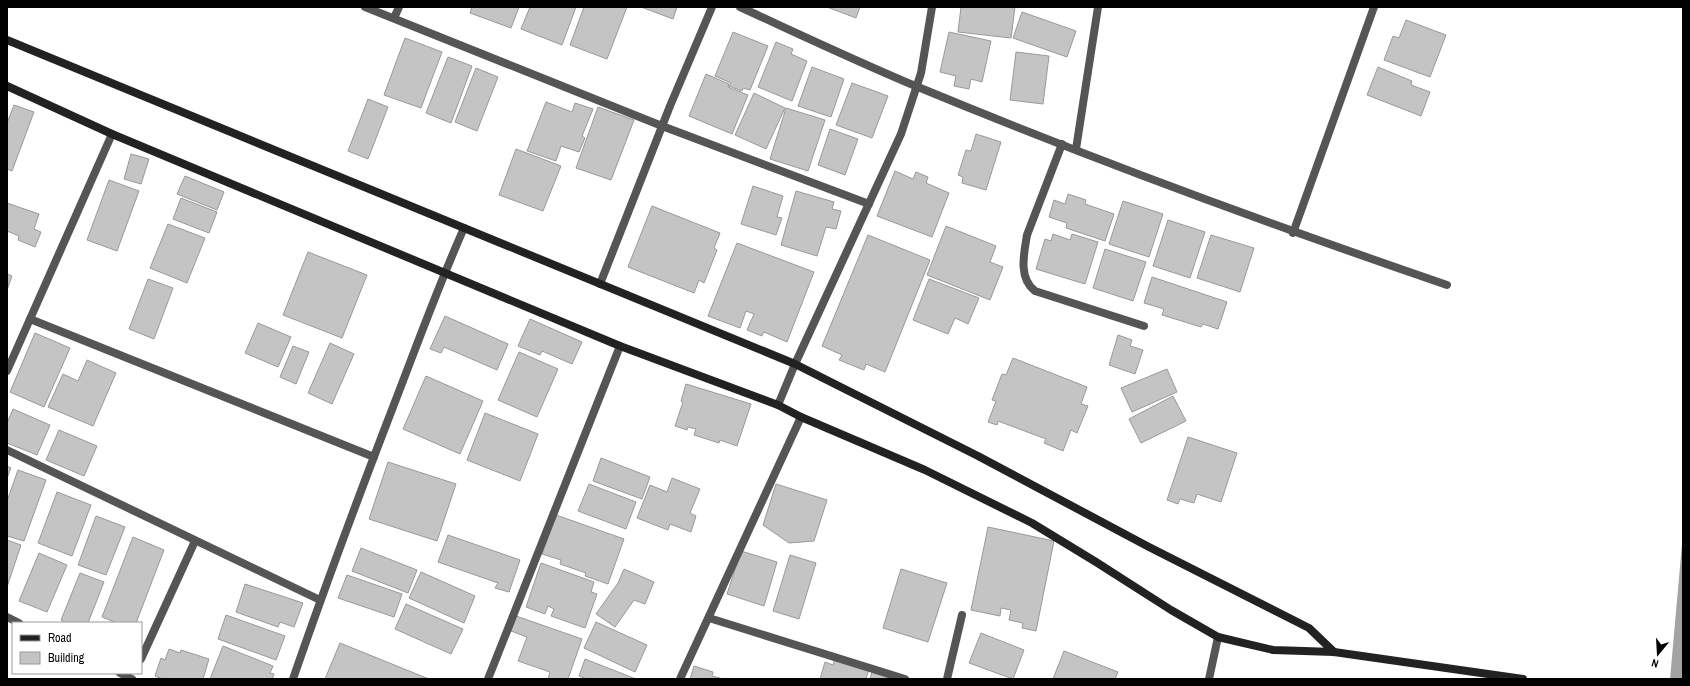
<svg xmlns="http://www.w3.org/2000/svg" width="1690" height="686" viewBox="0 0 1690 686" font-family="'Archivo Narrow',sans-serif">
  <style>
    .water { fill: #a3a3a3 }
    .building { fill: #c4c4c4; stroke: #999 }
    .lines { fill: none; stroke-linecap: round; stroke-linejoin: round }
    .minor { stroke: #555; stroke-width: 8 }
    .secondary { stroke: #222; stroke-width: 8 }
  </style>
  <rect width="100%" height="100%" fill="#fff"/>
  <path class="water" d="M1683,533V679H1670Z"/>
  <g class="building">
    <path d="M472,7H519L511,28L470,13Z"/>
    <path d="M530,7H576L562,45L521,29Z"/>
    <path d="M584,7H627L607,59L570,45Z"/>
    <path d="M641,7H677L673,19Z"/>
    <path d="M827,7H860L856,18Z"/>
    <path d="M961,7H1015L1011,38L958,32Z"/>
    <path d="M1022,12L1076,31L1067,57L1013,38Z"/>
    <path d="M1406,20L1446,35L1430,77L1384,60L1393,36L1399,38Z"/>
    <path d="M733,32L768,46L750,90L743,88L742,91L729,86L731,83L715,76Z"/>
    <path d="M949,32L991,41L982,82L971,79L969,89L954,86L956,76L940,72Z"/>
    <path d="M405,38L442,52L421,108L384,95Z"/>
    <path d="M776,42L793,49L791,54L807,61L792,101L758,87Z"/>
    <path d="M1016,52L1049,56L1043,104L1010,100Z"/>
    <path d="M448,57L472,66L451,123L426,113Z"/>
    <path d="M812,67L844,79L831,117L798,106Z"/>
    <path d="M1378,67L1412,81L1411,85L1430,92L1421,116L1367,95Z"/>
    <path d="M476,68L498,77L477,131L455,122Z"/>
    <path d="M706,74L729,84L728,87L748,95L732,134L689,116Z"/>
    <path d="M852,83L888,96L872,138L836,125Z"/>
    <path d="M754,93L785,108L766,149L735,135Z"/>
    <path d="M368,99L388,107L368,159L348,151Z"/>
    <path d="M546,102L572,112L575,103L593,109L582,136L585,138L579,152L561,146L556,161L527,151Z"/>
    <path d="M14,105L34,112L12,171L7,169V123Z"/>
    <path d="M598,107L634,120L611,180L576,168Z"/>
    <path d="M786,108L825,120L808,171L770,159Z"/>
    <path d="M830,129L858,139L845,175L818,165Z"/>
    <path d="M976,134L1001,142L986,190L962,183L963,177L958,175L966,150L971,151Z"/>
    <path d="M516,149L561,166L543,211L499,195Z"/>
    <path d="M131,154L149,159L141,184L124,179Z"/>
    <path d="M895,171L913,179L916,172L928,177L926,183L949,193L932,237L877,216Z"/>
    <path d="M185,176L224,192L217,210L177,194Z"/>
    <path d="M109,180L139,191L117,251L87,240Z"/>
    <path d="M753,186L783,196L777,217L782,218L776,235L741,224Z"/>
    <path d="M796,191L834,202L832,209L841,211L836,229L826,227L817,256L781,245Z"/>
    <path d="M1068,194L1086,200L1085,204L1114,214L1105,241L1066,228L1067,223L1049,217L1054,200L1065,204Z"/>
    <path d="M181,198L217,212L209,233L173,219Z"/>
    <path d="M1123,201L1163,214L1149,257L1109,244Z"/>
    <path d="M7,203L39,214L34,229L41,232L35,247L18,240L19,236L7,231Z"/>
    <path d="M652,206L720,233L714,248L717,250L704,283L699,280L694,293L628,267Z"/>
    <path d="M1168,220L1205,232L1190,278L1153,266Z"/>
    <path d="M168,224L205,238L187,283L150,268Z"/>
    <path d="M946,226L996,246L990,262L1003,267L990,300L927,275Z"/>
    <path d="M1053,234L1070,240L1072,234L1098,242L1085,284L1036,269L1045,239L1051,241Z"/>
    <path d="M868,235L930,260L885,372L866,364L864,370L839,360L842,355L822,346Z"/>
    <path d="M1211,235L1254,248L1240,292L1197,278Z"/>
    <path d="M737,243L814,272L787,342L764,332L762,336L747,330L754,314L746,311L740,328L708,316Z"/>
    <path d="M1105,249L1146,262L1133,301L1093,288Z"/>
    <path d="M308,252L367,275L342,338L283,315Z"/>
    <path d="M7,274L12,276L7,290Z"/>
    <path d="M1152,277L1227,302L1218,329L1203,324L1201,327L1162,315L1164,309L1144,303Z"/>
    <path d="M148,279L173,288L154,339L129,329Z"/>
    <path d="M929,279L979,298L968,324L955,318L948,334L913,320Z"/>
    <path d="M445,316L508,344L497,370L444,347L441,353L430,349Z"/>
    <path d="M530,319L582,342L572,364L542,351L540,355L518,346Z"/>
    <path d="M258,323L291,337L278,367L245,353Z"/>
    <path d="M35,333L70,348L44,407L10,392Z"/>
    <path d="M1118,335L1132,340L1130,346L1143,350L1135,374L1109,365Z"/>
    <path d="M330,343L354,354L332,404L308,393Z"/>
    <path d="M293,346L309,352L296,384L280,377Z"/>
    <path d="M519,352L558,369L537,417L498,400Z"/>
    <path d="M1013,358L1087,387L1081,404L1088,406L1077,433L1071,430L1063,451L1044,443L1046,439L998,421L997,425L988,422L996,401L992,400L1002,374L1006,375Z"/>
    <path d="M87,360L116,373L93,426L48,407L63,374L78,381Z"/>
    <path d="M1167,369L1177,392L1132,412L1121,388Z"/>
    <path d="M426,376L483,401L460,454L403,429Z"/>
    <path d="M686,384L751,404L737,446L720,440L719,443L694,435L696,429L688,427L687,430L675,426L683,402L681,401Z"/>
    <path d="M1173,396L1186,421L1141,443L1129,419Z"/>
    <path d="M13,409L50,425L37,455L7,443V423Z"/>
    <path d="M485,413L538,434L520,481L467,460Z"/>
    <path d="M59,430L97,446L84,476L46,460Z"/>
    <path d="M1188,437L1237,453L1221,502L1197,494L1194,503L1180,499L1178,504L1167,500Z"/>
    <path d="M601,458L650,477L642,499L593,481Z"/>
    <path d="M388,462L456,484L437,541L369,519Z"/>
    <path d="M7,466L11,468L7,478Z"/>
    <path d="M18,470L46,480L24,541L7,536V501Z"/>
    <path d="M672,478L700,489L690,513L696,516L691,532L670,524L668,530L637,518L650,485L667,492Z"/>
    <path d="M589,484L636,502L626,529L578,511Z"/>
    <path d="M776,484L827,500L814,541L789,543L763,525Z"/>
    <path d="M57,492L91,505L72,556L38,543Z"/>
    <path d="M556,515L624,539L608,584L585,576L586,573L560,564L561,560L542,554Z"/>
    <path d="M96,516L125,527L106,575L78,565Z"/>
    <path d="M988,527L1054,541L1036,631L1022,628L1023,623L1009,620L1011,610L1001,608L1000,616L971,610Z"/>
    <path d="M448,535L520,560L509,592L495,588L498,583L438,562Z"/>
    <path d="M133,537L164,550L136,623H117L102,617Z"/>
    <path d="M7,540L21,545L7,587Z"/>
    <path d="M361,548L417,570L408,593L352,571Z"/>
    <path d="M741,551L777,562L764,606L727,594Z"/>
    <path d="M39,553L67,565L47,612L19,601Z"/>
    <path d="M790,555L816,563L799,619L773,611Z"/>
    <path d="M541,563L594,582L591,592L597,594L585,628L551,616L554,609L548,606L545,614L526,607Z"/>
    <path d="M624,569L654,582L645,604L634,600L615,627L596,614L618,583Z"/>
    <path d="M901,569L947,583L928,642L883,628Z"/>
    <path d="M421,572L475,596L464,623L409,598Z"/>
    <path d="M80,573L104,582L88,623H67L61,620Z"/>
    <path d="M347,575L402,594L394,617L338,598Z"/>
    <path d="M245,584L303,603L294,627L280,622L278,627L236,612Z"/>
    <path d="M406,604L463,629L451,654L395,629Z"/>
    <path d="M226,615L285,636L276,660L218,639Z"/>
    <path d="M516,616L582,639L568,679H548L550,672L518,661L527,637L511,631Z"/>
    <path d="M596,622L647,645L635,672L584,648Z"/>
    <path d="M981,633L1024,650L1013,679L969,663Z"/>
    <path d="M340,643L429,679H325Z"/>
    <path d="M223,646L273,666L270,673L274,674L272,679H210Z"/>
    <path d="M169,649L180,653L181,650L209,659L203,679H163L155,676L161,658L165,660Z"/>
    <path d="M1064,651L1118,672L1115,679H1053Z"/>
    <path d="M585,659L636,679H587L579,676Z"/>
    <path d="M835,659L869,669L866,679H820L825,662L833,665Z"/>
    <path d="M694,666L713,672L712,676L723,679H690Z"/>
    <path d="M872,671L895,679H870Z"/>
  </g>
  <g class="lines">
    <g class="minor">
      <path d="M365,7L662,126L869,204"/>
      <path d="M740,7C799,34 858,62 918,87C1092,159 1269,224 1447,285"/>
      <path d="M394,18L399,7"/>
      <path d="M1062,144L1027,235C1024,253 1018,278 1035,291L1144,326"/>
      <path d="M1076,149L1098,7"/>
      <path d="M1293,233L1374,7"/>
      <path d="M600,284L670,106L712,7"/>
      <path d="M30,319L374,457"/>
      <path d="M7,371L112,134"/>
      <path d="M778,405L795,364L901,134L921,73L932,7"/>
      <path d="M7,450L320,600"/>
      <path d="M7,617L19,623"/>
      <path d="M709,618L905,679"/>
      <path d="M141,659L195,541"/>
      <path d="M120,673L132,679"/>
      <path d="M293,679C323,592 355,506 388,420C413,356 436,291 464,228"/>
      <path d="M488,679L620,346"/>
      <path d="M680,679L801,417"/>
      <path d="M947,679L962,615"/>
      <path d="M1209,679L1218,637"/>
    </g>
    <g class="secondary">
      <path d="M7,40L795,364L978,456L1149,547L1309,628L1334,652"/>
      <path d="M7,86L112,134L620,346L778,405L801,417L925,470L1032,523L1096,562L1171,610L1218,637L1273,650L1334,652L1523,679"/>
    </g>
  </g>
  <rect width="1690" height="686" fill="none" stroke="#000000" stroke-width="16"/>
  <rect x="12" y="622" width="130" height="52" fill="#ffffff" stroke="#999999"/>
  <rect x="20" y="635" width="20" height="6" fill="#222222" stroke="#999999"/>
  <text x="48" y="642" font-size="12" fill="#000000">Road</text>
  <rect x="20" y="652" width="20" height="12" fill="#c4c4c4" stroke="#999999"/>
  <text x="48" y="662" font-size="12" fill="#000000">Building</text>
  <g transform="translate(1658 654) rotate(198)" stroke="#ffffff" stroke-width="3" paint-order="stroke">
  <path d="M0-3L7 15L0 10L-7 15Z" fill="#000000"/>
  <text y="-6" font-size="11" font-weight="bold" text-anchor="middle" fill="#000000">N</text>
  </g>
</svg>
